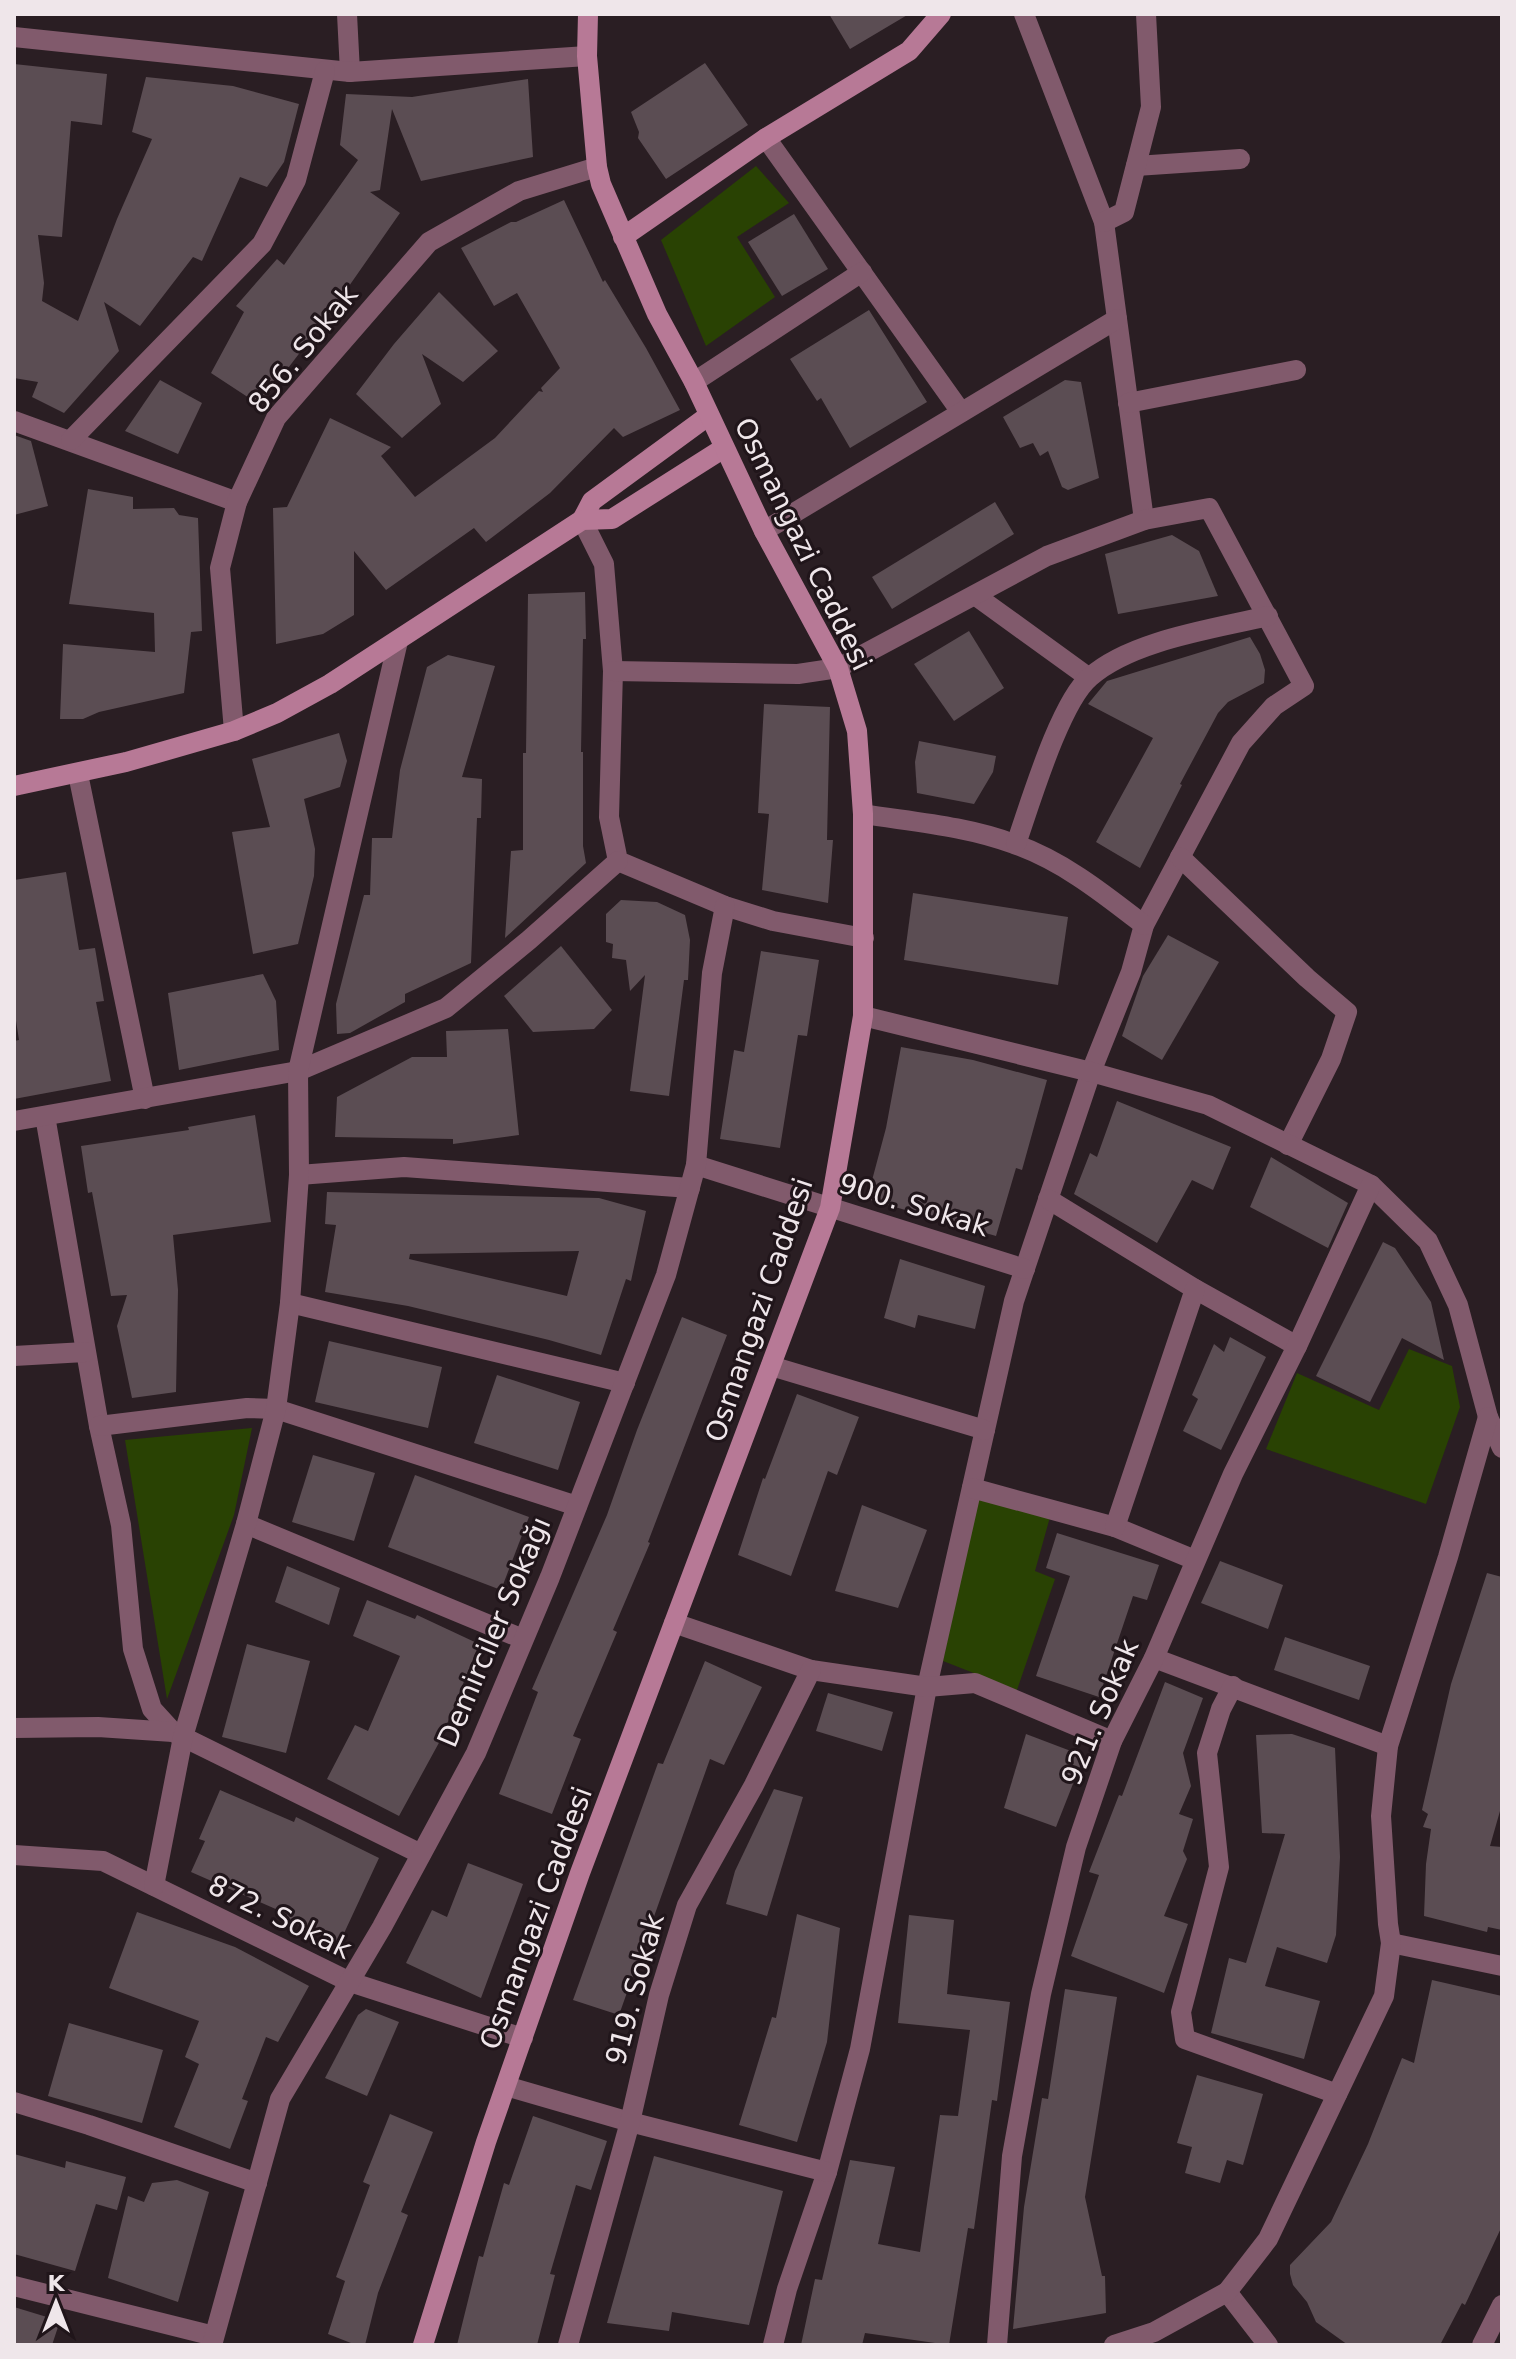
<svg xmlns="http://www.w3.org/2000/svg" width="1516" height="2359" viewBox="0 0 1516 2359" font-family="'DejaVu Sans',sans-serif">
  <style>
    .green { fill: #294203 }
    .building { fill: #5b4d53; fill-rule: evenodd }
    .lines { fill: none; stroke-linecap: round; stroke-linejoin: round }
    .street { stroke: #815a6c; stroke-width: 20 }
    .secondary { stroke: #b77996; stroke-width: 20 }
    .labels { text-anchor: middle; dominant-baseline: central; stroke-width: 6; stroke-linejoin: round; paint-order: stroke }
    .street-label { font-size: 28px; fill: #efe6ea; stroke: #20151a }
  </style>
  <rect width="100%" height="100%" fill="#2a1e23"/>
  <g class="green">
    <path d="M756,166L789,203L737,237L775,297L706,346L661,240Z"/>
    <path d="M1409,1349L1452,1366L1460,1407L1426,1504L1266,1449L1297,1373L1379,1410Z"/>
    <path d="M252,1428L234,1515L167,1699L125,1440Z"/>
    <path d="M977,1498L1050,1517L1035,1571L1055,1579L1017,1690L943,1661Z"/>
  </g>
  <g class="building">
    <path d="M829,14H909L850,49Z"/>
    <path d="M705,63L748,125L666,179L638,138L639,132L631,112Z"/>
    <path d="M14,64L107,74L102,125L71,121L62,237L38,235L44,283L42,301L78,321L117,219L152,139L132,132L146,77L233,86L299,104L284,162L267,187L240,177L202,261L193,257L140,326L104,302L119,351L64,413L32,397L38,382L14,378Z"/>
    <path d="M528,79L533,157L421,181L392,109L380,190L370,192L400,213L333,309L260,405L211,373L244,312L236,306L277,259L284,265L358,160L340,145L346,94L412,97Z"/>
    <path d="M564,200L603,282L605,280L646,348L680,410L623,437L614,428L550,493L486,542L474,528L386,590L354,551V615L323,634L276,644L273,508L287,507L330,418L391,447L381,456L415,497L495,438L539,391L543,392L541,388L560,368L517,293L494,306L461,248L511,222H516Z"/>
    <path d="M794,214L828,269L782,296L748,242Z"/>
    <path d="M439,292L498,351L463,382L422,354L441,404L402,438L356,394L394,344Z"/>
    <path d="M869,310L927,402L850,448L821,398L817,401L790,359Z"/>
    <path d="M160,380L202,403L178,454L125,431Z"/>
    <path d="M1065,380L1081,382L1099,478L1068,490L1062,487L1048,451L1040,456L1033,443L1020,448L1003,417Z"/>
    <path d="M14,435L31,441L48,506L14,515Z"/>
    <path d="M88,489L133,497V509L174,508L179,515L198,518L202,631L191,632L184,693L99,712L83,719H60L63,644L155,652L154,613L69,604Z"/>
    <path d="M995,502L1014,534L892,609L872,577Z"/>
    <path d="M1172,535L1199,551L1218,596L1118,614L1105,554Z"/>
    <path d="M585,592L586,639H583L581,752H583V846L586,863L505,938L511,851L523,850V753H526L528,594Z"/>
    <path d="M969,631L1004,688L954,721L914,664Z"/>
    <path d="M1250,637L1260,654L1265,670L1264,683L1228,702L1218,713L1180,784L1182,785L1140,868L1096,842L1153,738L1088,704L1107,681Z"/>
    <path d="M448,655L495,666L462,777L482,779L481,818H477L471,963L405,994V1002L350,1033L337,1034L336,1004L364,895H370L372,838H392L400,770L427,667Z"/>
    <path d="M764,704L830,707L827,840H833L828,903L762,890L769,814L758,813Z"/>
    <path d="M339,733L347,761L340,787L304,799L315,849L314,876L298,944L253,954L232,832L270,827L252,759Z"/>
    <path d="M919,741L996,756L993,772L974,804L917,793L915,762Z"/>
    <path d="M66,872L79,950L95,948L104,1001L96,1002L111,1081L14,1099V1041L19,1040L14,1008V880Z"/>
    <path d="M913,893L1068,917L1058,985L904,960Z"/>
    <path d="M621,900L657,902L685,915L690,940L688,980H684L669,1096L630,1091L645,975L630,991L626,960L612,958L613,944L606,942V914Z"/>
    <path d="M1168,935L1219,962L1162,1060L1122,1036L1143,976Z"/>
    <path d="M561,946L612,1010L594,1029L533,1032L504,996Z"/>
    <path d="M761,951L819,960L807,1036L798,1035L780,1148L720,1139L734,1050L744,1052Z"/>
    <path d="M263,974L276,1001L279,1050L179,1070L168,993Z"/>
    <path d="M508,1029L519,1135L453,1144V1139L335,1137L337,1097L412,1057H447L446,1031Z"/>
    <path d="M901,1047L973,1060L1047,1080L1022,1170L1016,1168L996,1236L867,1199L886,1128Z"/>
    <path d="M1117,1101L1231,1147L1213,1190L1192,1180L1157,1243L1074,1194L1090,1153L1097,1157Z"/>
    <path d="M255,1115L271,1222L173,1235L178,1290L176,1392L132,1398L117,1326L127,1295L111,1296L92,1192L88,1193L81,1146L189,1130L188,1127Z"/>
    <path d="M1271,1157L1348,1203L1328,1248L1250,1207Z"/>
    <path d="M327,1192L599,1198L646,1211L631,1281L626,1279L601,1355L549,1340L408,1306L325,1292L336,1225L325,1224ZM579,1251L567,1296L409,1259L410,1254Z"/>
    <path d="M1383,1242L1395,1248L1431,1302L1444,1360L1402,1338L1370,1402L1316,1376Z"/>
    <path d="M900,1259L985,1286L975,1329L918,1315L915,1328L884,1318Z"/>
    <path d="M682,1317L727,1335L648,1542L650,1543L613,1630L617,1632L573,1736L581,1739L552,1814L499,1794L538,1692L532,1689L607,1515L637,1430Z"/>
    <path d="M1230,1337L1266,1357L1221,1450L1183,1431L1198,1399L1192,1395L1214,1344L1224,1352Z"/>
    <path d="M329,1341L442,1367L428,1428L315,1402Z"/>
    <path d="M497,1375L580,1402L558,1470L474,1443Z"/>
    <path d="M797,1394L859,1417L837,1475L828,1471L791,1576L738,1555L763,1478L765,1479Z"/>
    <path d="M313,1455L375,1473L354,1541L292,1522Z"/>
    <path d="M415,1475L529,1517L501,1590L388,1547Z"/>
    <path d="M862,1505L927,1530L898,1608L835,1591Z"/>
    <path d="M1057,1533L1159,1565L1147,1600L1133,1596L1099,1697L1036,1676L1070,1576L1046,1568Z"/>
    <path d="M1220,1561L1283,1585L1268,1629L1201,1603Z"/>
    <path d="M287,1566L340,1588L329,1625L275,1602Z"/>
    <path d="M1487,1573L1502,1577V1804L1490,1846L1502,1847V1930L1488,1927L1487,1932L1424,1916L1426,1864L1431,1829L1423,1827L1428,1814L1422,1810L1451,1684Z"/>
    <path d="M367,1600L415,1619L417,1615L479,1644L441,1739L399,1816L327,1779L355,1725L368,1731L400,1656L353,1636Z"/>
    <path d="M1285,1637L1370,1666L1359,1700L1274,1670Z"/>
    <path d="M247,1644L310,1661L286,1753L222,1737Z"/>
    <path d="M705,1661L762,1687L724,1765L710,1759L619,2015L573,2000L658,1763L663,1764Z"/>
    <path d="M1165,1682L1203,1698L1183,1753L1191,1786L1179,1814L1193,1819L1183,1851L1187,1859L1164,1916L1188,1924L1164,1993L1071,1956L1099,1875L1089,1872L1119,1795L1122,1796Z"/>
    <path d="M828,1693L893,1712L882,1751L816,1731Z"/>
    <path d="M1026,1734L1084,1756L1056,1827L1004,1808Z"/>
    <path d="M1292,1734L1335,1748L1340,1857L1336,1935L1327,1963L1277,1947L1265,1986L1320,2001L1304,2059L1211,2033L1229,1958L1246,1963L1285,1834L1262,1833L1256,1735Z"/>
    <path d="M774,1789L803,1797L767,1916L726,1904L735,1871Z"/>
    <path d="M220,1790L294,1822L296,1817L379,1858L339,1944L285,1919L287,1914L191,1872L205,1841L199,1839Z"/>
    <path d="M468,1863L523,1884L481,1998L406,1963L432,1910L447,1917Z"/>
    <path d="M137,1912L235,1947L309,1986L278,2042L266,2037L242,2099L248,2101L230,2149L174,2127L199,2064L185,2057L199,2021L109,1988Z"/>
    <path d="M797,1914L840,1928L827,2042L797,2142L739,2125L772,2017L776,2018Z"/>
    <path d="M909,1915L954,1920L947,1994L1010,2002L997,2101L992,2100L974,2229L968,2228L949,2345L865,2333L862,2345H801L815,2279L822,2280L850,2160L895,2167L878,2244L920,2252L940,2115L958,2116L970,2030L898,2023Z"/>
    <path d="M1432,1980L1502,1996V2226L1465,2305L1462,2303L1440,2345H1348L1316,2322L1307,2302L1293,2285L1290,2274V2265L1331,2222L1368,2144L1402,2058L1414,2063Z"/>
    <path d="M1065,1989L1117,1997L1085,2197L1102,2276H1105L1106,2313L1013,2329L1024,2207L1042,2098L1048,2099Z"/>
    <path d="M366,2009L399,2022L367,2096L325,2078L358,2015Z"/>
    <path d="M69,2023L163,2050L142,2123L48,2096Z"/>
    <path d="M1197,2075L1263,2094L1243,2165L1227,2160L1220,2183L1185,2173L1192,2147L1177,2143Z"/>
    <path d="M390,2114L433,2132L401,2212L408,2215L378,2293L365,2345H356L328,2334L345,2281L336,2277L370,2185L363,2182Z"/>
    <path d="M533,2116L607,2141L591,2190L576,2185L550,2274L555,2275L537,2345H457L479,2256L483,2257L504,2183L509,2185Z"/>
    <path d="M14,2154L65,2168L66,2161L126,2177L117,2210L96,2204L75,2271L14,2254Z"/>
    <path d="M654,2156L783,2191L749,2325L672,2312L669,2331L607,2323Z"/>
    <path d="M177,2180L209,2192L178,2302L108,2278L128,2196L144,2202L152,2183Z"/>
    <path d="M14,2307L60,2321L52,2345H14Z"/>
  </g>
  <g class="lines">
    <g class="street">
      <path d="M347,14L350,72"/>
      <path d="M1024,14L1104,222L1144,520"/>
      <path d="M14,37L350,72L587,56"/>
      <path d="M766,138L961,412"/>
      <path d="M1136,166L1240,159"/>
      <path d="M1104,222L1124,212L1151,107L1146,14"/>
      <path d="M694,382L862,272"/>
      <path d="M1128,403L1296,370"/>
      <path d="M14,421L237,502"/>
      <path d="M71,440L262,244L296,180L325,71"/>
      <path d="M582,520L604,564L613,671L609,817L618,861L725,906L773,921L864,938"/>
      <path d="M764,531L1117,319"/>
      <path d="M976,596L1088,677"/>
      <path d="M613,671L798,674L838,668L1047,556L1144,520L1209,508L1304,686L1274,706L1241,743L1144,925L1131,972L1091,1072L1014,1301L927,1687L860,2049L827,2172L787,2289L773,2345"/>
      <path d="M234,731L220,568L237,502L276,418L429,242L519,191L597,167"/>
      <path d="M78,774L145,1099"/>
      <path d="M863,814C913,822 966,826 1014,844C1063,861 1104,894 1144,925"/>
      <path d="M1016,844C1030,804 1060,702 1090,677C1132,640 1214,629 1268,616"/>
      <path d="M1180,857L1307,978L1347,1012L1331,1059L1288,1145"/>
      <path d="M863,1016L1091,1072L1208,1105L1371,1185L1428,1241L1458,1305L1488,1417L1502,1448"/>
      <path d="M45,1116L99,1426L121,1525L133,1649L152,1709L173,1732"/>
      <path d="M14,1121L298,1071L446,1008L529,940L618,861"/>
      <path d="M696,1165L1025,1269"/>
      <path d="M299,1175L404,1167L690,1188"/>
      <path d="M1048,1199L1195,1289L1297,1346"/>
      <path d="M290,1303L625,1383"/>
      <path d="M14,1356L85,1352"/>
      <path d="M771,1366L985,1430"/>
      <path d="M99,1426L247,1408L276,1409L577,1506"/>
      <path d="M972,1488L1115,1527L1195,1560"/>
      <path d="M246,1524L523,1639"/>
      <path d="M1115,1527L1195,1289"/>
      <path d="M674,1623L811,1670L927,1687L975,1683L1112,1741"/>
      <path d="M1154,1658L1388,1746"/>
      <path d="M1233,1686L1221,1709L1207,1753L1219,1867L1181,2012L1185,2039L1337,2094"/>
      <path d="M14,1728L98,1727L173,1732L421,1854"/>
      <path d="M14,1855L103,1861L350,1982L523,2038"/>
      <path d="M154,1886L183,1737L246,1524L276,1409L290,1303L299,1175L298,1071L398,641"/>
      <path d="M1391,1943L1502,1966"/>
      <path d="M506,2086L630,2122L827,2172"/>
      <path d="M14,2102L89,2125L257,2183"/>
      <path d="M14,2286L214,2336"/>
      <path d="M1227,2292L1268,2345"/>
      <path d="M212,2345L280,2099L382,1927L476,1753L550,1577L666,1275L696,1165L712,973L725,906"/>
      <path d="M568,2345L630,2122L659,1995L687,1905L754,1785L811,1670"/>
      <path d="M997,2345L1012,2156L1041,1994L1076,1847L1112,1741L1154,1658L1233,1474L1297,1346L1371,1185"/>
      <path d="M1114,2345L1154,2332L1227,2292L1268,2239L1384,1996L1391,1943L1388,1924L1381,1816L1388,1746L1448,1557L1488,1417"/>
      <path d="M1482,2345L1502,2305"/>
    </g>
    <g class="secondary">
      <path d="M623,237L766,138L909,51L941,14"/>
      <path d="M582,520L592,501L708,416"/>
      <path d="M14,786L126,762L234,731L277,713L330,684L582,520L612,519L724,448"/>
      <path d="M423,2345L486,2142L580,1873L830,1208L863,1016V814L857,731L838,668L764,531L694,382L657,314L601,184L597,167L587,56L588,14"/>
    </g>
  </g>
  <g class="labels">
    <g class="street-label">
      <text transform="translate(303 349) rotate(-51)">856. Sokak</text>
      <text transform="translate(803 544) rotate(64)">Osmangazi Caddesi</text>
      <text transform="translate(914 1205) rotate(17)">900. Sokak</text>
      <text transform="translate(759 1310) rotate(-71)">Osmangazi Caddesi</text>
      <text transform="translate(494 1632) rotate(-67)">Demirciler Sokağı</text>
      <text transform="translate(1100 1712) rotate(-67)">921. Sokak</text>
      <text transform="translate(280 1917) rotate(26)">872. Sokak</text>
      <text transform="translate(536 1918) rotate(-70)">Osmangazi Caddesi</text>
      <text transform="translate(635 1989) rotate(-75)">919. Sokak</text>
    </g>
  </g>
  <rect width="1516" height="2359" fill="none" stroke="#efe6ea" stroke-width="32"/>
  <g transform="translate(56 2303)" stroke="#20151a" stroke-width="6" paint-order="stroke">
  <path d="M0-6L14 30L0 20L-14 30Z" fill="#efe6ea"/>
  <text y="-12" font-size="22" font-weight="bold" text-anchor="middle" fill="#efe6ea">K</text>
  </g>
</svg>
